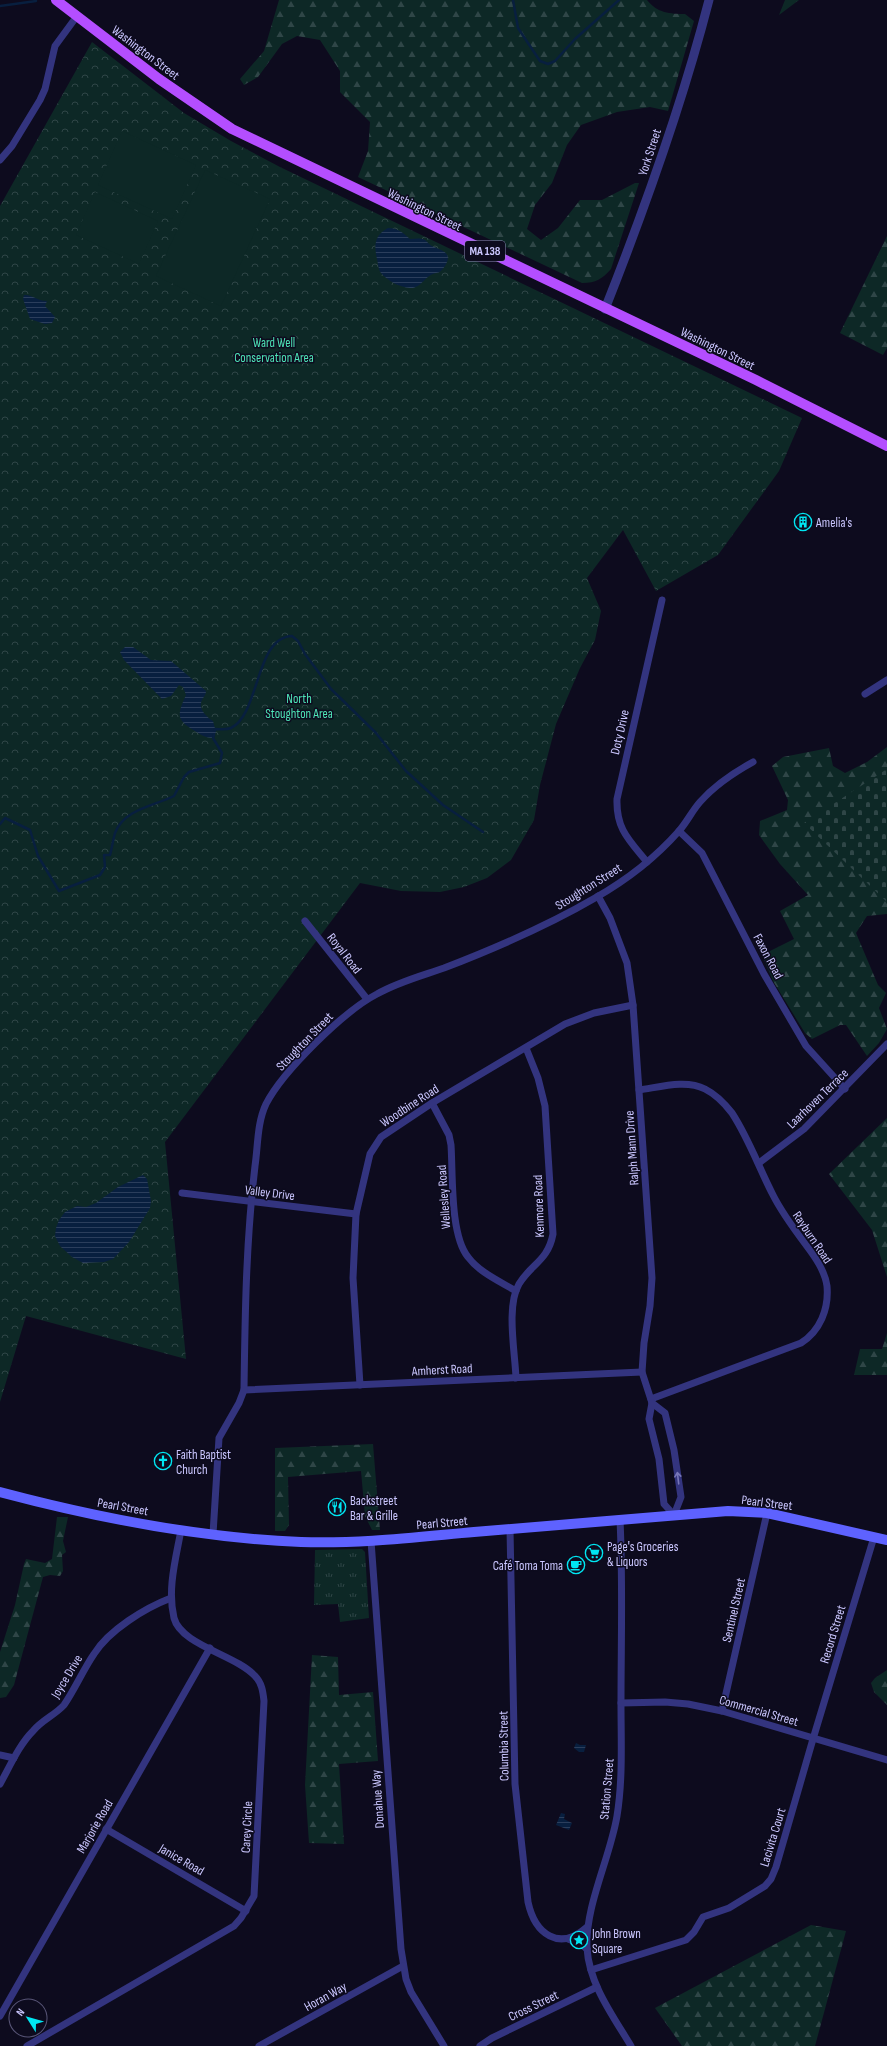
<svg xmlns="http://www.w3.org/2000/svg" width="887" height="2046" viewBox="0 0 887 2046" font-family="'Sofia Sans Condensed',sans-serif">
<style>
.grass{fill:url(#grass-tufts)}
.forest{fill:url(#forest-firs)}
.cemetery{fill:url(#cemetery-stones)}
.park{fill:url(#park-crowns)}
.pitch{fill:#0d2826}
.water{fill:url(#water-rules)}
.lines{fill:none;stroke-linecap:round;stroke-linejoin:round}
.stream{stroke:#081f3f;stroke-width:2.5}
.minor{stroke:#33347f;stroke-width:7}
.tertiary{stroke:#33347f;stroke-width:9}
.secondary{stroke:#5e62ff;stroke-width:10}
.primary{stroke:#b44eff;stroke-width:10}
.oneway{stroke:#7776b9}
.labels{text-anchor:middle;stroke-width:3;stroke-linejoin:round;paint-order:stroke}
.shield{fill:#0d0b1e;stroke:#928fbc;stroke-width:1}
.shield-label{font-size:12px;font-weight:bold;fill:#cbc7ff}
.street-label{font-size:13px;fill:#cbc7ff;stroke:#0d0b1e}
.park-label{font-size:13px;fill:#4ee4b7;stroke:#0d0b1e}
.poi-label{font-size:13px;fill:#cbc7ff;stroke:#0d0b1e;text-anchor:start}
</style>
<defs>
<pattern id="grass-tufts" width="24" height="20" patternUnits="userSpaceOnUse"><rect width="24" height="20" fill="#0d2826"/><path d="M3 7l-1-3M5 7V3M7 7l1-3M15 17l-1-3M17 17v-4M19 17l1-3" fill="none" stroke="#2f4647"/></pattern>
<pattern id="forest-firs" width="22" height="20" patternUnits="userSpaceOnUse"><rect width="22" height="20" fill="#0d2826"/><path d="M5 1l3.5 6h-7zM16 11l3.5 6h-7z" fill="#2f4647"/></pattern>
<pattern id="cemetery-stones" width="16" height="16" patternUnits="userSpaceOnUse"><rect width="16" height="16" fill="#0d2826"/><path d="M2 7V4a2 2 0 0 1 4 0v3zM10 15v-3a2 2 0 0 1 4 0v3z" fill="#2f4647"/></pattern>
<pattern id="park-crowns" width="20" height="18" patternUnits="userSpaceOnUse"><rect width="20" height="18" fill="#0d2826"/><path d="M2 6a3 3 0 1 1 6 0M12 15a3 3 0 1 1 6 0" fill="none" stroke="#2f4647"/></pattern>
<pattern id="water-rules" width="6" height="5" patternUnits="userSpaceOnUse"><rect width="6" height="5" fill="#081f3f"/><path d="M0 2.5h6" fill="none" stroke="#2b3e5c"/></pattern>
</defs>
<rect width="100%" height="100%" fill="#0d0b1e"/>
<!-- grass -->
<path class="grass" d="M362,1549l3,3 4,66 -29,4 -2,-18 -24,1 1,-55z"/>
<!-- forest -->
<g class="forest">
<path d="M279,0h368c10,13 23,14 38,14l9,7 -26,90 -18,-4 -33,5 -36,13 -14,20 -15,38 -17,22 -8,24 14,11 17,-12 22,-28h22l33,-17h4l-28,86c-9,10 -15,14 -29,14l-224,-106 10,-26 2,-29 -30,-30v-21l-20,-31 -23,-4 -15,8 -24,33 -14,8 -4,-6 24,-28z"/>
<path d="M785,0h14l-20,15z"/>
<path d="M887,236v112l-4,7 -43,-22z"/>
<path d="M887,747v167l-20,2 -11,17 22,52 8,8 -7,15 8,21 -8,14 -12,13 -21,-31h-6l-28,14 -7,-6 -32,-52 -11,-26 32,-16 -14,-28 28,-16 -28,-31 -21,-29 1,-14 27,-11 1,-10 -16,-34 11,-9 46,-9 4,18 12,7 22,-11z"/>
<path d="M887,1118v159l-15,-47 -43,-56z"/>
<path d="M887,1333v42h-33l6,-26h22z"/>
<path d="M373,1444l7,86h-8l-7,-14 -4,-45 -73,6 1,48 -4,6h-10v-83z"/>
<path d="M57,1517h11l-5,24 3,11 -4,3 1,16 -3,5 -10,-1 -7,2 -29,108 -8,12 -6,1v-46l15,-47 9,-41 2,-5 19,4 7,-4z"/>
<path d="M312,1655l26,2 1,38 34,-3 5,69 -39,3 5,80 -35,-1 -4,-58z"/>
<path d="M887,1670v35l-13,-13 -3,-9 4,-5z"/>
<path d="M811,1925l35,6 -31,115h-133l-27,-38z"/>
</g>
<!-- cemetery -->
<path class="cemetery" d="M887,769v133l-83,-79z"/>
<!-- park -->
<path class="park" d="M92,42l92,71 47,28 49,26 522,251 -23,53 -61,84 -62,36 -33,-61 -36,48 14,33 -6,29 -15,28 -24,56 -16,61 -6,35 -23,40 -24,18 -23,9 -24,5 -39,-1 -41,-8 -195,259 21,217 -160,-43 -26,86v-1196z"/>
<!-- pitch -->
<g class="pitch">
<path d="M122,131l74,34 -24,54 -74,-34z"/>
<path d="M205,170l65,29 -49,107 -65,-30z"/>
<path d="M95,192l63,29 -19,43 -63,-29z"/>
</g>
<!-- water -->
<g class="water">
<path d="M388,228c10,0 14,4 22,11 4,0 8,-1 12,0 4,0 6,5 10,7 8,4 22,6 13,20 -3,4 -5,7 -9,7 -11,2 -15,16 -26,15 -11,-1 -22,-7 -29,-15 -3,-4 -3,-10 -4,-14 -3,-13 -3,-24 11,-31z"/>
<path d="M24,295c7,-1 14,6 23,6l-2,5 10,11 -3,6 -7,1 -15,-5 -7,-20z"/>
<path d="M125,647h8l18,13 20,1 35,30c0,5 -4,7 -5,12 -2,7 7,15 12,18l3,11 -3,6c-7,0 -12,-3 -18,-7 -19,-11 -18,-16 -9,-36l-3,-8 -4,-2 -8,11 -9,3 -38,-39 -4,-8z"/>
<path d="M143,1175l4,4 4,22 -1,7 -21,34 -16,17 -9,3 -21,1 -11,-6 -12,-11 -5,-10 1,-8 3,-8 6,-8 12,-6 9,1 10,-4 22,-16z"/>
<path d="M576,1743l4,2h6l-2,7h-5l-5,-4z"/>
<path d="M561,1813l4,1 -1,5 8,4 -3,7 -13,-5z"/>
</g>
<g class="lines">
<!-- stream -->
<g class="stream">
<path d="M513,0l5,28 22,33 8,3 7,-3 20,-22 44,-39"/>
<path d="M0,6l36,-5"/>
<path d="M215,730v-1c6,0 11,1 16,-1 29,-14 24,-91 61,-92l6,5 7,13 26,35 45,44 30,38 37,34 40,27"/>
<path d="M0,824l5,-6 25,12 8,26 21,35 41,-16 5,-8 -1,-12h6c2,-7 3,-15 5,-22 9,-24 39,-27 59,-37l10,-19 5,-5 31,-9 2,-10 -9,-15 1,-3"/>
</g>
<!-- minor -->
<g class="minor">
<path d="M0,160l12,-14 28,-46 5,-11 10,-43 22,-30"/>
<path d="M865,694l22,-14"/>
<path d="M679,831l23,22 62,121 42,72 39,43"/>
<path d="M647,862c-18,-22 -31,-33 -30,-63l45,-199"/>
<path d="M598,896l12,22 17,45 6,42 19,273 -2,28 -6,37 -2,29 10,31 -3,16 10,40 5,45 10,11"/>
<path d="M305,921l62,78"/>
<path d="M639,1090c21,-3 47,-11 66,-1 10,5 20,15 27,24 17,26 27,55 41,82 9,18 21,34 33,50 9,12 19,26 21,41 2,23 -7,45 -26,57l-150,56"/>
<path d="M432,1103l17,32 2,10c2,30 -1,90 17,112 11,15 31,24 48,34"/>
<path d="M759,1163l45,-34 83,-85"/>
<path d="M182,1193l174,21"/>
<path d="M516,1378c-1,-26 -10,-72 3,-94 12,-20 29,-23 34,-50l-8,-128 -7,-28 -12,-30"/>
<path d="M360,1385l-7,-107 3,-64 14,-60 11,-17 51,-34 133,-79 29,-11 39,-8"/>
<path d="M244,1390l398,-18"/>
<path d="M652,1403l13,10 9,37 7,47 -7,18"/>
<path d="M620,1520c3,61 1,122 1,184 0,37 2,75 -4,112 -7,42 -32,90 -30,132 2,36 26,68 44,98"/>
<path d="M510,1529l5,255 13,118c7,32 31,50 59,25"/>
<path d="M213,1534l6,-96 20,-35 5,-13c1,-76 2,-148 11,-224 3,-20 2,-43 11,-62 17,-33 78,-93 111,-110 21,-12 44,-18 67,-26 52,-20 103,-42 151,-70 30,-17 61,-41 84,-67 8,-9 13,-20 21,-29 15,-17 33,-29 53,-40"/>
<path d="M371,1541l30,408 5,30 5,13 33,54"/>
<path d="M621,1703l44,-1 23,2 34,7 165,49"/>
<path d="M722,1711l45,-198"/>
<path d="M0,1755l14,3"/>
<path d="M0,1784c10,-18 19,-39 33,-53 9,-11 22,-16 31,-26 11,-16 19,-35 30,-51 15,-24 51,-46 77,-56"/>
<path d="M106,1829l140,82"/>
<path d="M568,1939l13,5 6,5"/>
<path d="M591,1970l95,-30 8,-8 9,-15 26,-9 36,-22 6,-7 5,-12 37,-128 61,-202"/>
<path d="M0,2016l210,-368"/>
<path d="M27,2046l207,-120 7,-8 13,-22 10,-195c-1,-9 -2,-18 -9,-25 -19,-21 -74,-31 -81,-58 -7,-29 2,-60 7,-88"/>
<path d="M259,2046l144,-80"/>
<path d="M480,2046l12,-8 105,-51"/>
</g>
<!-- tertiary -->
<path class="tertiary" d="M605,309c40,-101 77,-204 104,-309"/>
<!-- secondary -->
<path class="secondary" d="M0,1492c98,26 200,46 301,50 58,2 116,-5 173,-10 85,-7 169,-14 254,-21l39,2 120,27"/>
<!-- primary -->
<path class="primary" d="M56,0l103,79 73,50 524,251 131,66"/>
</g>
<!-- one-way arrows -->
<defs><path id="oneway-shaft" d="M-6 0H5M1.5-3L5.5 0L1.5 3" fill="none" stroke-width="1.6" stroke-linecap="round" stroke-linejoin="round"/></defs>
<use class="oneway" href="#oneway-shaft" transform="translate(678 1478) rotate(-97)"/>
<!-- icons -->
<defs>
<symbol id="building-ring" viewBox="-11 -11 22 22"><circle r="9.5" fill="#0d0b1e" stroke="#00e6f2" stroke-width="1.5"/><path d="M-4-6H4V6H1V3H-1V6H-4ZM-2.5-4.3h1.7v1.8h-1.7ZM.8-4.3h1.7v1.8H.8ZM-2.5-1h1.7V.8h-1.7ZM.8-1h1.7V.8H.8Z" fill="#00e6f2"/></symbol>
<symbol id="church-ring" viewBox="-11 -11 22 22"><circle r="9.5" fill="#0d0b1e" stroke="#00e6f2" stroke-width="1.5"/><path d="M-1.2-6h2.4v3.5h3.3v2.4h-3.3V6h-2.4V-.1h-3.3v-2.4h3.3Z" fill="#00e6f2"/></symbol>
<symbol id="restaurant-ring" viewBox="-11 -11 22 22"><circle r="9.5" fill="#0d0b1e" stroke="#00e6f2" stroke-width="1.5"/><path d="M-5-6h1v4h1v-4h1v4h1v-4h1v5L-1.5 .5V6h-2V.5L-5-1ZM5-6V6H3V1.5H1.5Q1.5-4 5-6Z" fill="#00e6f2"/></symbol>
<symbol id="supermarket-ring" viewBox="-11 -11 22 22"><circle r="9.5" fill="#0d0b1e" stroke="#00e6f2" stroke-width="1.5"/><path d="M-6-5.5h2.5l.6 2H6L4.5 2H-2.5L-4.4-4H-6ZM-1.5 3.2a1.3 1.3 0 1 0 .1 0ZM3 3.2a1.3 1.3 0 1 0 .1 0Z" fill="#00e6f2"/></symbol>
<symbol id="cafe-ring" viewBox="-11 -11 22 22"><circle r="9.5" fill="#0d0b1e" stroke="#00e6f2" stroke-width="1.5"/><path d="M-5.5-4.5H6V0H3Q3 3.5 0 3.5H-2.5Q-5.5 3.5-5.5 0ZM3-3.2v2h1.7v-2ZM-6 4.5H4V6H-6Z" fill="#00e6f2"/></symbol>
<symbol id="sight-ring" viewBox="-11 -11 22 22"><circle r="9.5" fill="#0d0b1e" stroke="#00e6f2" stroke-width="1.5"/><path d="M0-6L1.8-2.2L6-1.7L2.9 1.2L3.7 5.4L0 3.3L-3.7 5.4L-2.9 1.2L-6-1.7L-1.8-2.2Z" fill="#00e6f2"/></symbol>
</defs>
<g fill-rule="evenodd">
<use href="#building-ring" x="793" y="512" width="20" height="20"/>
<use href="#church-ring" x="153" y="1451" width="20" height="20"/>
<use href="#restaurant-ring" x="327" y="1497" width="20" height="20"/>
<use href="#supermarket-ring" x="584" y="1543" width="20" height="20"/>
<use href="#cafe-ring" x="566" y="1555" width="20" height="20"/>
<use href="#sight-ring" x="569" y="1930" width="20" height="20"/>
</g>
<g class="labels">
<!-- shield labels -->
<rect class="shield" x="465" y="241" width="40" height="20" rx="3"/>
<g class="shield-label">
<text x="485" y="255">MA 138</text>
</g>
<!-- street labels -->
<g class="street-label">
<text transform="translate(146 52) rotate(37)" y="5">Washington Street</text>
<text transform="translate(649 152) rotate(-72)" y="5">York Street</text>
<text transform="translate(425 209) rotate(26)" y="5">Washington Street</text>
<text transform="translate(718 348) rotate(26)" y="5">Washington Street</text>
<text transform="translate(619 732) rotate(-77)" y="5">Doty Drive</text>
<text transform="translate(588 886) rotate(-32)" y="5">Stoughton Street</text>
<text transform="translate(345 953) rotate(52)" y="5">Royal Road</text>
<text transform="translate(769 956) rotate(62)" y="5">Faxon Road</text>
<text transform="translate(304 1041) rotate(-46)" y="5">Stoughton Street</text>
<text transform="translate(817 1098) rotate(-44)" y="5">Laarhoven Terrace</text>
<text transform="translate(409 1105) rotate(-33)" y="5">Woodbine Road</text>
<text transform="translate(631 1148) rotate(-94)" y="5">Ralph Mann Drive</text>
<text transform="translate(270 1192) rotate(7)" y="5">Valley Drive</text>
<text transform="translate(443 1197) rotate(-94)" y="5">Wellesley Road</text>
<text transform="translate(538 1206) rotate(-92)" y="5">Kenmore Road</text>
<text transform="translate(813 1237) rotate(56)" y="5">Rayburn Road</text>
<text transform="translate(442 1369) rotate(-3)" y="5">Amherst Road</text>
<text transform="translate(767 1502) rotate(7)" y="5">Pearl Street</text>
<text transform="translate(123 1506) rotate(10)" y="5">Pearl Street</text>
<text transform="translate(442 1522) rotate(-5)" y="5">Pearl Street</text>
<text transform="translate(733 1610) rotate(-77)" y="5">Sentinel Street</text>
<text transform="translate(832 1634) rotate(-73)" y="5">Record Street</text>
<text transform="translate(66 1676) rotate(-59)" y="5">Joyce Drive</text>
<text transform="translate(759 1710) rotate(16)" y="5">Commercial Street</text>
<text transform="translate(503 1746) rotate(-91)" y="5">Columbia Street</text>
<text transform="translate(606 1789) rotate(-85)" y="5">Station Street</text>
<text transform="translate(377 1799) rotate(-94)" y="5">Donahue Way</text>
<text transform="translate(94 1826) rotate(-60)" y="5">Marjorie Road</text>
<text transform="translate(246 1827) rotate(-87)" y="5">Carey Circle</text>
<text transform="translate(772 1837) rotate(-73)" y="5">Lacivita Court</text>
<text transform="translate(182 1859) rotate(30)" y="5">Janice Road</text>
<text transform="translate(325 1996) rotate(-29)" y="5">Horan Way</text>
<text transform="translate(533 2005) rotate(-26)" y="5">Cross Street</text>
</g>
<!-- park labels -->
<g class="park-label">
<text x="274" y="347">Ward Well<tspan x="274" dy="15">Conservation Area</tspan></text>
<text x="299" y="703">North<tspan x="299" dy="15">Stoughton Area</tspan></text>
</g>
<!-- poi labels -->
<g class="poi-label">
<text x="816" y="527">Amelia's</text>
<text x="176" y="1459">Faith Baptist<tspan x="176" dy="15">Church</tspan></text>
<text x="350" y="1505">Backstreet<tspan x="350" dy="15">Bar &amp; Grille</tspan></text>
<text x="607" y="1551">Page's Groceries<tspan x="607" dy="15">&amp; Liquors</tspan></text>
<text x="563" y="1570" text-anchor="end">Café Toma Toma</text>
<text x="592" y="1938">John Brown<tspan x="592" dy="15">Square</tspan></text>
</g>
</g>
<!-- north arrow -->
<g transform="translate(28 2018) rotate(307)"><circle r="19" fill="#0d0b1e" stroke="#595678"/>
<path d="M0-3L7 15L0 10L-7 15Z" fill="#00e6f2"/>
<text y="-6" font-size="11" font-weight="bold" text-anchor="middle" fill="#cbc7ff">N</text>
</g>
</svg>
